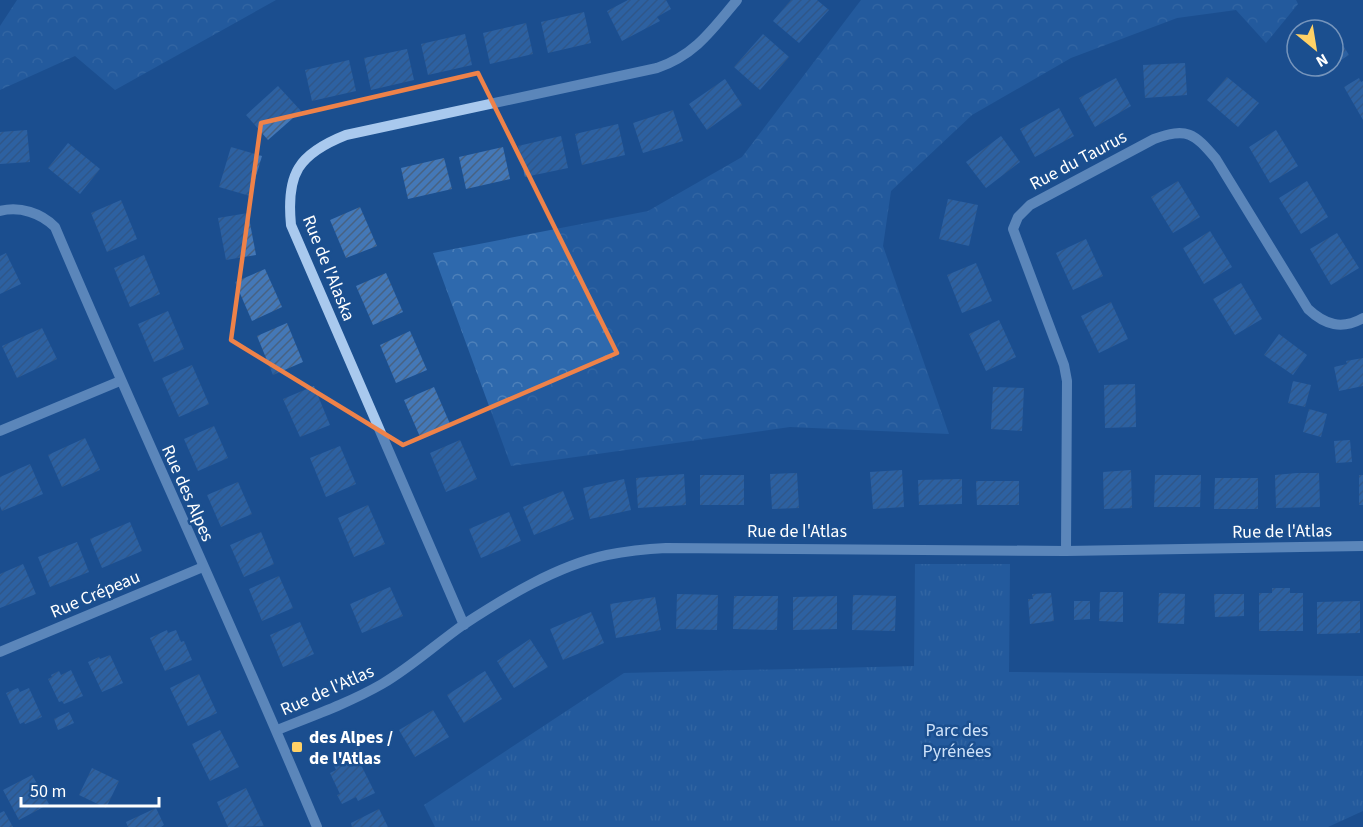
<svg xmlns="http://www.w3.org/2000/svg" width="1363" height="827" viewBox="0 0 1363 827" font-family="'Source Sans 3',sans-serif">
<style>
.forest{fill:url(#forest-crowns)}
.park{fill:url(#park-tufts)}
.building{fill:url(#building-hatch)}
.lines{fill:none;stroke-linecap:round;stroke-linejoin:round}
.minor{stroke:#a9c9ee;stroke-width:10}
.marked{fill:none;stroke:#ee8249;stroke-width:4.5;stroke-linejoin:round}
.poi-dot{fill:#ffd166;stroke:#1b4f8f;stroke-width:2}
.labels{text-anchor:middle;stroke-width:5;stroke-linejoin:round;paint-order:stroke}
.street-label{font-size:18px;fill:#fff;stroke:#1b4f8f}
.park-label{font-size:18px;fill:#cfe3fa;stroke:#1b4f8f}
.poi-label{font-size:18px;font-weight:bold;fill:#fff;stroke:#1b4f8f;text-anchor:start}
</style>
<defs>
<pattern id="forest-crowns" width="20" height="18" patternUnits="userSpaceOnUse" patternTransform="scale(1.5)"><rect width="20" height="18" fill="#2e69ad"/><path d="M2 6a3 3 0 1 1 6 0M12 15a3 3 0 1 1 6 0" fill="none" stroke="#4d80b9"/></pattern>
<pattern id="park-tufts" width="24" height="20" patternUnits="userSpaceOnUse" patternTransform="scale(1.5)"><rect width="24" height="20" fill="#2e69ad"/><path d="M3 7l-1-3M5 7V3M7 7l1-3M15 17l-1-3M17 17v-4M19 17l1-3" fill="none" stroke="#4d80b9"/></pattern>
<pattern id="building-hatch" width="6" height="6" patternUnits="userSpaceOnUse" patternTransform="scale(1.5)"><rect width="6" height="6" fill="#4478b7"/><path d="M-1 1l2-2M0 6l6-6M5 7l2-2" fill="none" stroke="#486282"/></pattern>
</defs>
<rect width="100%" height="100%" fill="#1b4f8f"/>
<!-- forest -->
<g class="forest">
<path d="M17,0h259l-161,90 -40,-34 -75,34v-64z"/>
<path d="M861,0h435l2,4 -32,39 -30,-33 -59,8 -106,40 -99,57 -81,76 -8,55 66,188 -159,-7 -279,39 -78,-213 215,-42 94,-54z"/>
</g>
<!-- park -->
<path class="park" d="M915,564h95l-1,108 354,4v135l-35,16h-893l-11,-22 200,-132 290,-7z"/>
<!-- building -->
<g class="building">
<path d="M628,0h38l5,9 -14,8 3,4 -38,20 -15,-30z"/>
<path d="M791,0h26l12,10 -30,33 -26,-22z"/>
<path d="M584,12l7,31 -43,10 -7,-31z"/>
<path d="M526,23l7,31 -43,10 -7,-31z"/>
<path d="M465,34l7,31 -44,10 -7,-31z"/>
<path d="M763,34l26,23 -29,33 -26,-23z"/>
<path d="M1336,34l13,21 -16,10v-29z"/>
<path d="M407,49l7,31 -43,10 -7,-32z"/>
<path d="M349,60l7,31 -44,10 -7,-31z"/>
<path d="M1185,63l2,32 -42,3 -2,-33z"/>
<path d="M1308,66h23l-17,10z"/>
<path d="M1227,77l32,26 -21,24 -31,-27z"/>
<path d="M1116,78l15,28 -36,21 -16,-29z"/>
<path d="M1359,78l2,4 2,-1v39l-19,-33z"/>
<path d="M725,79l17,26 -35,25 -18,-26z"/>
<path d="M278,86l23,25 -33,29 -22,-25z"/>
<path d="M1059,108l15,28 -39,21 -15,-28z"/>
<path d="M673,110l10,31 -40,12 -10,-30z"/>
<path d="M618,124l7,31 -43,10 -7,-31z"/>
<path d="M27,130l3,32 -30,2v-32z"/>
<path d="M1276,130l22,36 -28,17 -21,-36z"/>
<path d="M561,136l7,32 -43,9 -7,-31z"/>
<path d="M1001,136l19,26 -34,26 -20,-26z"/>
<path d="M68,143l32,26 -20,25 -32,-26z"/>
<path d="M231,147l31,9 -12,40 -31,-9z"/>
<path d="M503,147l7,32 -44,10 -7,-32z"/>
<path d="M444,158l8,31 -44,10 -7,-31z"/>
<path d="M1178,181l22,36 -27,16 -22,-36z"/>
<path d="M1307,181l21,36 -27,17 -22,-36z"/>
<path d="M948,199l30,6 -9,41 -30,-7z"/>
<path d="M121,200l16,39 -30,13 -16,-39z"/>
<path d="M360,207l17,39 -31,12 -16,-38z"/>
<path d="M248,213l8,42 -30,5 -8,-42z"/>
<path d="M1210,231l22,36 -28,17 -21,-36z"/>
<path d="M1337,233l22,35 -28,17 -21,-36z"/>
<path d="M1086,239l17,37 -30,14 -17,-37z"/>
<path d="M6,253l15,31 -21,10v-38z"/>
<path d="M144,255l16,39 -30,13 -16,-39z"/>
<path d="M976,263l16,38 -30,12 -15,-38z"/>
<path d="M265,269l17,38 -30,14 -17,-39z"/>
<path d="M386,273l17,39 -30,13 -17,-39z"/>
<path d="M1241,283l21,36 -27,16 -22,-36z"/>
<path d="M1111,302l17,37 -29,14 -18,-37z"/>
<path d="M168,311l16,38 -30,13 -16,-38z"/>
<path d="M999,320l17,37 -30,14 -17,-37z"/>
<path d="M287,323l16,39 -30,13 -16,-39z"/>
<path d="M42,328l15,31 -40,19 -15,-32z"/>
<path d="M410,331l17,39 -31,13 -16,-38z"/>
<path d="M1279,334l28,21 -14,20 -29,-20z"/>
<path d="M1363,358v28l-24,5 -5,-24 13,-3 -1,-3z"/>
<path d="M192,365l17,39 -30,13 -17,-39z"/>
<path d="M1293,381l18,4 -6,22 -17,-4z"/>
<path d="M1135,384l1,43 -31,1 -1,-43z"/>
<path d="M314,386l16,39 -30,12 -17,-38z"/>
<path d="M434,387l17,39 -30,13 -17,-39z"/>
<path d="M993,387l31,1 -2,43 -31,-2z"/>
<path d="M1309,409l18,5 -6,23 -18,-5z"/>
<path d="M214,426l14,32 -30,13 -14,-32z"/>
<path d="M85,438l15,32 -38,17 -14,-32z"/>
<path d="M460,440l17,39 -31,13 -16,-39z"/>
<path d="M1350,440l2,22 -16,1 -2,-22z"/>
<path d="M340,446l16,38 -30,13 -16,-39z"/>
<path d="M30,464l13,30 -41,17 -2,-5v-29z"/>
<path d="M902,470l2,37 -31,2 -3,-37z"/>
<path d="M1131,470l1,38 -28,1 -1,-37z"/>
<path d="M797,473l2,35 -27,1 -2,-35z"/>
<path d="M1297,473h22l1,34 -44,1 -1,-33z"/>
<path d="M684,474l2,31 -48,3 -2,-30z"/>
<rect x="700" y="475" width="44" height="30"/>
<path d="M1155,475h46l-1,32h-46z"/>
<rect x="1359" y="475" width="4" height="30"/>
<path d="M1215,478h43v31h-44z"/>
<path d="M624,479l7,31 -41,9 -7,-31z"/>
<path d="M962,479v25l-43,1 -1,-25z"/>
<path d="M976,481h43v24h-42z"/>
<path d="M238,482l14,32 -31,13 -14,-32z"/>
<path d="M563,491l11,28 -40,16 -11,-28z"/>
<path d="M368,505l17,39 -31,13 -16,-39z"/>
<path d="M509,512l12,29 -40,17 -12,-29z"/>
<path d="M130,522l12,29 -40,17 -12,-29z"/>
<path d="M261,532l13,32 -30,13 -14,-32z"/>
<path d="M77,542l12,30 -39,15 -12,-30z"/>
<path d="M23,564l13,30 -36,14v-34z"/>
<path d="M279,576l14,32 -31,13 -13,-32z"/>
<path d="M390,587l13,29 -41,17 -12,-29z"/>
<path d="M1272,588h18v5h13v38h-44v-38h13z"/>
<path d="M1100,592h23v30l-24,-1z"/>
<path d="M1051,593l3,28 -24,3 -2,-25h5l-1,-5z"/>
<path d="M1159,593l26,1 -1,30 -26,-1z"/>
<path d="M677,594l41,1 -1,35 -41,-1z"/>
<path d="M1214,594h30v22l-29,1z"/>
<path d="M853,595l43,1 -1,35 -43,-1z"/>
<path d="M734,596h44l-1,34 -44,-1z"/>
<path d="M837,596v33l-44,1v-33z"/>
<path d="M655,597l6,33 -45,8 -6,-34z"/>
<path d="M1074,601h16v18l-16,1z"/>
<path d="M1360,601v32l-43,1v-32z"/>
<path d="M591,612l13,31 -41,17 -13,-31z"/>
<path d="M300,622l14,32 -31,13 -13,-32z"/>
<path d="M167,630l1,3 8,-3 5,12 3,-1 8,19 -27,11 -15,-33z"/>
<path d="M530,639l18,28 -34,21 -17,-27z"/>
<path d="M110,655l13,28 -21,9 -14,-30 11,-5 1,2z"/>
<path d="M71,670l12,26 -19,8 -2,-3 -3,1 -11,-23 4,-2 -1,-2 8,-4 2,4z"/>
<path d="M485,671l17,28 -38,24 -17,-28z"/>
<path d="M199,674l18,39 -29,13 -18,-38z"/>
<path d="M18,688l2,4 9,-4 13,29 -17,7 -1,-2 -4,2 -14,-31z"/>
<path d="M433,710l16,27 -34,20 -16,-27z"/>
<path d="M69,712l5,11 -16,7 -4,-11z"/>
<path d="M220,730l19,37 -29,14 -18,-37z"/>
<path d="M358,748l5,11 -4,2 16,32 -17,8 -2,-4 -14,7 -5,-9 3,-1 -10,-21 6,-3 -4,-9z"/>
<path d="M92,768l27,13 -13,27 -27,-13z"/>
<path d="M32,775l17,29 -30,16 -16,-30z"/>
<path d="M246,788l18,38 -36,1 -11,-25z"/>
<path d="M156,808l8,17 -3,2h-33l-2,-5z"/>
<path d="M379,809l9,18h-36l-1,-4z"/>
<path d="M4,811l9,16h-13v-14z"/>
</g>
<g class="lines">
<!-- minor -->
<g class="minor">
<path d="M0,211c20,-5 41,2 55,16 85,201 178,399 262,600"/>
<path d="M0,431l120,-50"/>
<path d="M1066,551l1,-170 -3,-16 -51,-136 5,-12 12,-12 124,-66c33,-12 40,-6 62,20l92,150c17,16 34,21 55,9"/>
<path d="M464,625l-173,-400c-5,-51 7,-71 55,-90l311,-67c38,-13 55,-38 80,-68"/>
<path d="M0,652l203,-85"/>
<path d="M277,730c35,-14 72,-27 105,-46 29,-17 54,-40 81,-59 43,-28 93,-59 144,-70 20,-4 39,-6 59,-7l400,3 297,-5"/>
</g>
</g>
<!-- marked area -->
<path d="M0 0H1363V827H0ZM478,73l139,280 -214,92 -172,-105 30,-217z" fill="#1b4f8f" fill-opacity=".55" fill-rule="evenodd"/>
<path class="marked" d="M478,73l139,280 -214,92 -172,-105 30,-217z"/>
<!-- markers -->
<rect class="poi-dot" x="291" y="741" width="12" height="12" rx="3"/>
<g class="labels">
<!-- street labels -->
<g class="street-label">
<text transform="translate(1078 160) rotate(-28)" y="6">Rue du Taurus</text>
<text transform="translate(329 268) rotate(68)" y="6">Rue de l'Alaska</text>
<text transform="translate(188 493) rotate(66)" y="6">Rue des Alpes</text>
<text x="797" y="537">Rue de l'Atlas</text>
<text transform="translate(1282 531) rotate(-1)" y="6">Rue de l'Atlas</text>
<text transform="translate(95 594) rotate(-23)" y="6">Rue Crépeau</text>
<text transform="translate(327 690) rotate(-24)" y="6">Rue de l'Atlas</text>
</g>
<!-- park labels -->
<g class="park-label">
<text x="957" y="736">Parc des<tspan x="957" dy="21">Pyrénées</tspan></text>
</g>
<!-- poi labels -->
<g class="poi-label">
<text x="309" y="743">des Alpes /<tspan x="309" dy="21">de l'Atlas</tspan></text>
</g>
</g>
<!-- north arrow -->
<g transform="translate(1315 48) rotate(150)"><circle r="28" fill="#1b4f8f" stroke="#7695bc" stroke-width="1.5"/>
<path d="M0-4.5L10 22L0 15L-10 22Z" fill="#ffd166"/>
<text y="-9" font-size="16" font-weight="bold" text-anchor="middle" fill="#ffffff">N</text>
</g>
<!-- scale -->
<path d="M21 797v9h138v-9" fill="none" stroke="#ffffff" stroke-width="3"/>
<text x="30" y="797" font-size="18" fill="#ffffff" stroke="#1b4f8f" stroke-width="4.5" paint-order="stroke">50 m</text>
</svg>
